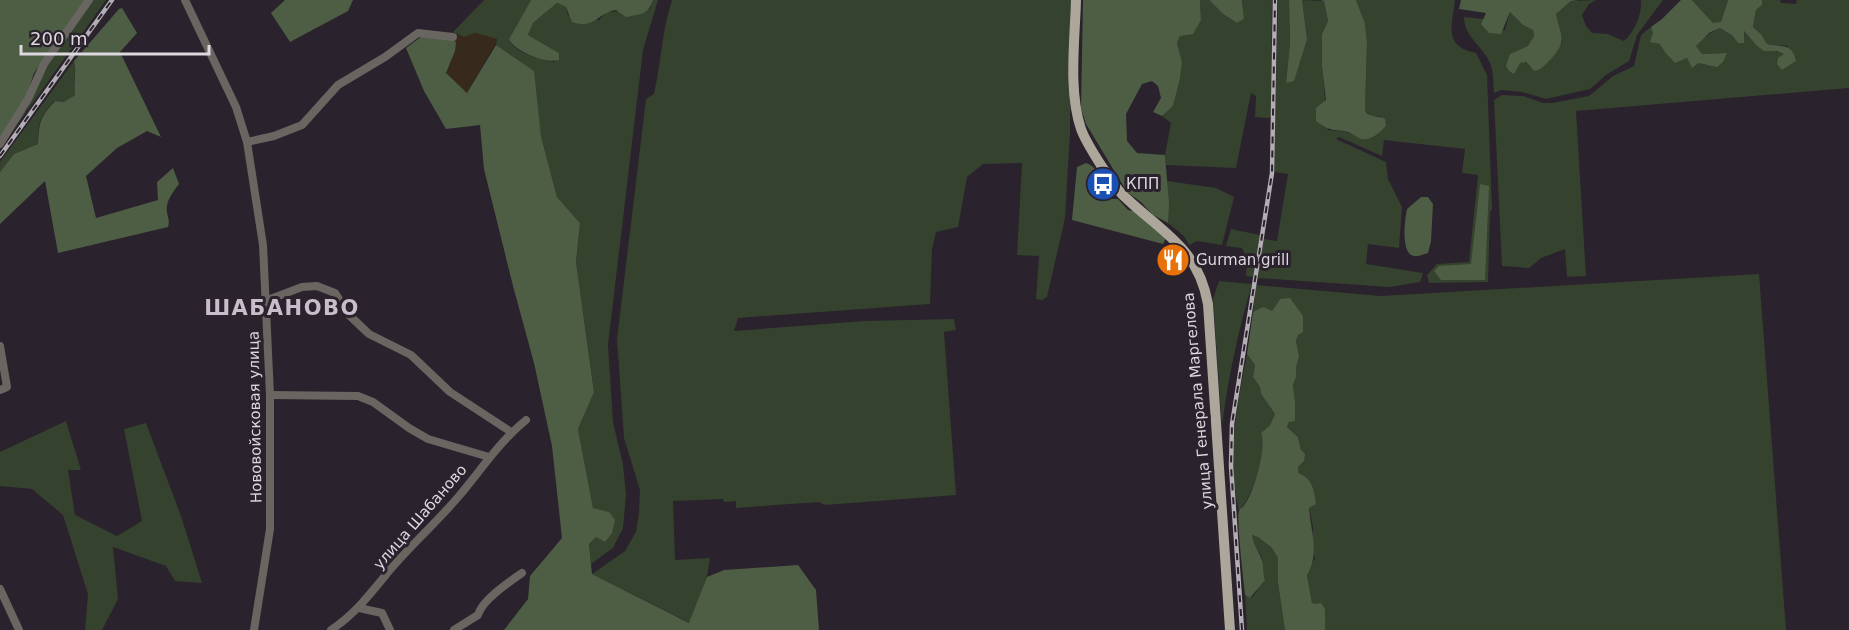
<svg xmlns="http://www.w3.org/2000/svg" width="1849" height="630" viewBox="0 0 1849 630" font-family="'DejaVu Sans',sans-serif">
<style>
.industrial{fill:#38291d}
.green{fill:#35422e}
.forest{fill:#4d5e44}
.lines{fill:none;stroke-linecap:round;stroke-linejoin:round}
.minor{stroke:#696560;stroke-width:8}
.major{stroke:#ada69a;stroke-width:10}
.rail-casing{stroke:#b3adb4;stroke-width:4.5}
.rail{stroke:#2a222c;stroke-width:2;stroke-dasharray:7;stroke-linecap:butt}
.labels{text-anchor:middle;stroke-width:6;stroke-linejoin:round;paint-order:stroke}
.poi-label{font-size:15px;fill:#ded8df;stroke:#2a222c;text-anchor:start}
.street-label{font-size:15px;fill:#ded8df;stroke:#2a222c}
.district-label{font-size:21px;font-weight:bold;letter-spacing:1.5px;fill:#c8bdca;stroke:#2a222c}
</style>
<rect width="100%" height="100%" fill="#2a222c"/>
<!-- industrial -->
<path class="industrial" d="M453,32l11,5 11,-4 23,6 -31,54 -21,-20 9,-22 -8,-13z"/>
<!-- green -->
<g class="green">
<path d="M91,0h15l-106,149v-10l20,-31 6,4 19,-47z"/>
<path d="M484,0h47l-22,39c7,16 30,19 45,23l5,-9 -31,-18 5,-12 24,-20 9,4 2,8 31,5 8,-8 43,-3 3,-9h5l-15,50 -35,295 5,77 10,43 3,30 -3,33 -10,20 -22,16 -2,-20 7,-7 10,5 2,-30 -15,-4 -15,-79 16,-38 -18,-129 4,-39 -23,-26 -16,-61 -8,-65 -37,-26 1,-6 -22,-6 -11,4 -11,-5z"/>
<path d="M672,0h399l-1,133 -5,85 -18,79 -5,3 -6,-1 3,-43 -22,-1 5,-92 -39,1 -16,13 -9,50 -22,5 -4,17 -2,55 -192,14 -4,13 130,-10 90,-2 2,11 -12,2 12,163 -131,10 -6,-3 -83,6v-7l-12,1 -1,-3 -50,2 2,59 35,-2 -3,19 -17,46 -98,-49 33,-23 11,-19 3,-19 1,-23 -16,-52 -7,-99 29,-240 8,-5c7,-31 8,-64 18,-94z"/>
<path d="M1200,0h9l14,14 14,9 7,-4 -2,-19h30l-1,116 -2,2 -14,-1 1,-21 -5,-3 -15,75 -70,-3 -1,-10 6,-32 -9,-7 11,-10 9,-44 -5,-19 3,-7 21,-16z"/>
<path d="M1278,0h11l1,43 -4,40 21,-44 -5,-39 22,1 4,20 -6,13v33l6,63c8,1 17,1 24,4 17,6 21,7 34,-8l-6,-10h-9l-6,-5 2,-69 -2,-19 -9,-23h99c-3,27 -12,46 21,53l11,22 5,134 -2,3 -2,70 -59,1 -2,-8 10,-11 32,-2 9,-87 -16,-2 3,-24 -81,-9 -2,16 -43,-19 -3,2 50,23 2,17 14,28 -3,41 -31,-4 -2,20 57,9 -3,9 -31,5 -131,-9 5,-39 14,2 11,-67 -13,-2 -1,-8z"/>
<path d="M1596,0l-7,4 -7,11 4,11 6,7 16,1 16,7c11,-10 18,-26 17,-41h22l-26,35 -8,26 -23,14 -16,14 -44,10 -24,-7 -21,-2 -7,3c-1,-10 0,-25 -6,-34 -8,-14 -24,-24 -24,-42l20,2 -3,5 24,6 5,-18 13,13 10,5 1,6 -15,27 6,-1 9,9 28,-28 -6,-29 15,-13z"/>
<path d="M1692,0h36l-7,23h-8z"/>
<path d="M1762,0h18l1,3 15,1 1,-4h52v88l-273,23 10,165 -19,1 -2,-28 -24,9 -12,10 -27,-2 -8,-166 8,-5 21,1 20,7h9l37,-7 24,-20 21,-10 7,-31 10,-8 13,24 41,14 22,-12 -25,1 -6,-8c7,-9 14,-13 24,-18l13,8 10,-6 13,15 29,9 -3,15 6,-23 -21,-2 -6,-10 -8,-7 3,-17 6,-5z"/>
<path d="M74,61c3,12 -2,22 1,34l-11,7 -10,-1c-14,16 -16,22 -16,43l-24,10 -14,18v-10z"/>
<path d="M1167,181l49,7 18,9 -12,48 -25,-4 -8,4 -5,-9 -16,-13z"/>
<path d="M1231,229l29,6 -7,42 -7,-1 1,-18 -5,-10 -16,-2z"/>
<path d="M1759,274l27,356h-461v-21l-13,-6 -5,-28 8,-17 -3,-13 1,-18 -4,-19 2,-3 -13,-32v-6l6,-6 -6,-24 -11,-10 2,-5 6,-2v-19l-2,-16 3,-8v-9l3,-12 -3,-15 7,-25 -10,-11 -13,-6 -8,12 -19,1 3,-27 125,11z"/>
<path d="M1219,281l33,3c-14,47 -24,94 -30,142l-9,-127z"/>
<path d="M1247,354l8,11 -2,12 7,10 1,7 14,20 -5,11 -9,8c7,18 -9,65 -22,78 -13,-52 -2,-106 8,-157z"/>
<path d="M66,421l15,49h-13l7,45 42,21 25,-15 -18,-92 22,-6 35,93 21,67 -27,-2 -9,-15 -53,-19 5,52 -16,31h-17l3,-36 -25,-79 -31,-26 -32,-3v-34z"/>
<path d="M1252,535l6,2 14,11 6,10v25l7,47h-38l-2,-35 6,3c8,-6 15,-26 12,-36 -2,-11 -9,-12 -11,-27z"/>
</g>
<!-- forest -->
<g class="forest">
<path d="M0,0h85l-51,73 -8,24 -26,42z"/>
<path d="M285,0h68l-5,11 -58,31 -19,-29z"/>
<path d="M531,0h122c-5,15 -12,14 -27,17l-10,-7c-19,3 -21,20 -44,12l-6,-15 -9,-4 -24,20 -5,12 31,18v7c-13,4 -44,-8 -50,-21z"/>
<path d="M1083,0h117l1,20 -8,14 -13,2 -3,7 5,19 -2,16 -7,28 -11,10 -9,-4 8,-14 -3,-12 -6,-5 -10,3 -16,30 1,27 10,12 28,2 4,48 -1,20 -15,-8 -12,-13 -14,-10 -41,-68 -5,-16z"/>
<path d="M1209,0h33l2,19 -7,4 -14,-9z"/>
<path d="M1289,0h13l5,39 -13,42 -8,2 4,-40z"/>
<path d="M1320,0h36l9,23 2,19 -2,69c5,7 13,4 20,8l1,7c-6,7 -15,15 -25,13 -5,-2 -8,-5 -13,-7 -16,-3 -17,0 -32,-11v-13l10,-8 -4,-33v-33l6,-13 -4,-20z"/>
<path d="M1461,0h119l-9,1 -15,13c5,24 12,27 -7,47 -5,5 -8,9 -15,10l-8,-9 -6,1 -6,11 -5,-3 -3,-5 4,-12 18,-8 6,-10 -1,-6 -10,-5 -13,-13 -9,22 -12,-1 -8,-9 5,-11 -27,-4z"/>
<path d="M1681,0h11l21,23 8,-1 7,-22h34v5l-6,5 -3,17 8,7 6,10c16,3 25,-1 29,17l-14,9 -5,-6 1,-6 6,-4 -7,-3h-13l-8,-6 -12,-14v12h-6l-5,-7 -13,-8 -11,5 -13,13 6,8 25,-1 -4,9 -6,5 -19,-4 -6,5 -5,-10 -12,5 -11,-12 -4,-7 -10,-2 3,-9 -2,-6 11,-8z"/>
<path d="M122,8l15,25 -17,19 41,85 -14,-6 -30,17 -31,28 10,42 62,-18 -1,-18 16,-14 6,16c-6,8 -14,18 -12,28 1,7 3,9 1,15l-110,26 -13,-72 -45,43v-52l14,-18 24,-10c1,-21 2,-27 17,-43l9,1 11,-7c-2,-12 2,-22 -1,-34l45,-52z"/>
<path d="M421,37l26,1 9,4 -1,9 -9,22 21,20 29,-48 38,26 7,65 16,61 23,26 -4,39 18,130 -16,37 15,79 16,4 6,8 -3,13 -7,9 -9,-5 -7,7 3,30 97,49 18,-46 17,-7 74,-5 18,25 3,40h-315l24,-31 2,-23 32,-38 -10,-92 -18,-83 -21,-77 -29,-117 -4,-44 -34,4 -22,-38 -18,-43z"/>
<path d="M1086,163c12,4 15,15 16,28l10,8h6l10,11 6,1 33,25 -4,8 -91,-24 5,-53z"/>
<path d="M1480,184l9,2 -4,94h-44l-7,-9 5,-5 32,-2z"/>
<path d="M1421,197h7l5,7 -2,37 -3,12c-4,1 -10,4 -14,3 -14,-3 -9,-37 -7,-47z"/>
<path d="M1290,298l13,18v16l-5,3 -2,6 3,15 -3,12v9l-3,8 2,16v20l-6,1 -2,5 11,10 3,13 4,4 -1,7 -6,6v6c14,5 16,16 18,31l-7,4c2,25 11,46 -2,67l5,28 3,1 6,-1 4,6v21h-40l-7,-47v-25l-6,-10 -14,-11 -6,-2c2,11 6,15 10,25 3,6 0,13 3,20l-15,18 -5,-3c-1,-12 -9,-76 -6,-84 1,-3 5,-4 6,-7 9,-12 22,-57 16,-71l9,-8 5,-11 -14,-20 -1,-7 -7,-10 2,-12 -8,-11 6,-42 10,-5 9,4 8,-12z"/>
</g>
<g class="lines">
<!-- minor -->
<g class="minor">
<path d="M185,0l51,107 11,35 16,103 7,150v134l-16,101"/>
<path d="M247,142l27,-6 28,-11 36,-40 47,-28 33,-24 35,4"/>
<path d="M0,144l28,-45 16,-35 45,-64"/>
<path d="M265,301l37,-14 15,-1 18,7 14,22 20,19 42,21 39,37 61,40"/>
<path d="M0,346l7,41 -7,3"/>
<path d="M270,395l88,1 15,6 36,26 19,11 61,18"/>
<path d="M0,589l19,41"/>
<path d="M359,608l23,5 8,17"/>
<path d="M331,630c24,-16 40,-37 58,-59 22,-26 48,-49 70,-75 22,-26 40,-54 67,-76"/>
<path d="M454,630l24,-15c4,-15 31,-33 44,-42"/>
</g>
<!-- major -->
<path class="major" d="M1076,0c-1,39 -8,91 5,129 5,14 33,59 45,69 37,35 72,50 82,106l22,326"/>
<defs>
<g id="rail">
<path d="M0,156l112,-156"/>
<path d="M1242,630l-11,-164 1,-42 40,-251 3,-173"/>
</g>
</defs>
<!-- rail casing -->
<use href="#rail" class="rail-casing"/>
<!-- rail -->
<use href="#rail" class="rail"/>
</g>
<!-- icons -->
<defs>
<symbol id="bus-disc" viewBox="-11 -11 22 22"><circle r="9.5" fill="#1a4fb4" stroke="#2a222c"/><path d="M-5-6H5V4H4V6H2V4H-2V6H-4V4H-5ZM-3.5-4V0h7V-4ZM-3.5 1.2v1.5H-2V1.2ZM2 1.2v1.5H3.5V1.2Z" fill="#fff"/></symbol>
<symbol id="restaurant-disc" viewBox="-11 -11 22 22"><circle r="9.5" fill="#e8710a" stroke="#2a222c"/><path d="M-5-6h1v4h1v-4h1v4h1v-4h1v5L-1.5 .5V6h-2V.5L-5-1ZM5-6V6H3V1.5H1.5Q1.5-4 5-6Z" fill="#fff"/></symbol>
</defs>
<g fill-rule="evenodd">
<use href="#bus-disc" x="1084" y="165" width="38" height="38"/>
<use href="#restaurant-disc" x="1154" y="241" width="38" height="38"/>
</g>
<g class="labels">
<!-- poi labels -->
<g class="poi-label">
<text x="1126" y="189">КПП</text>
<text x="1196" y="265">Gurman grill</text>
</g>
<!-- street labels -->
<g class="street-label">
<text transform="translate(1198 401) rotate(-95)" y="5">улица Генерала Маргелова</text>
<text transform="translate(255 417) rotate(-91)" y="5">Нововойсковая улица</text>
<text transform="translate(420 517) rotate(-49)" y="5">улица Шабаново</text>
</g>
<!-- district labels -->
<g class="district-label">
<text x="282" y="315">ШАБАНОВО</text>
</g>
</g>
<!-- scale -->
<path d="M21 45v9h188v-9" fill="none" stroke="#ded8df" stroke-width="3"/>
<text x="30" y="45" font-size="18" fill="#ded8df" stroke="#2a222c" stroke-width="4.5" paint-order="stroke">200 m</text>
</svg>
